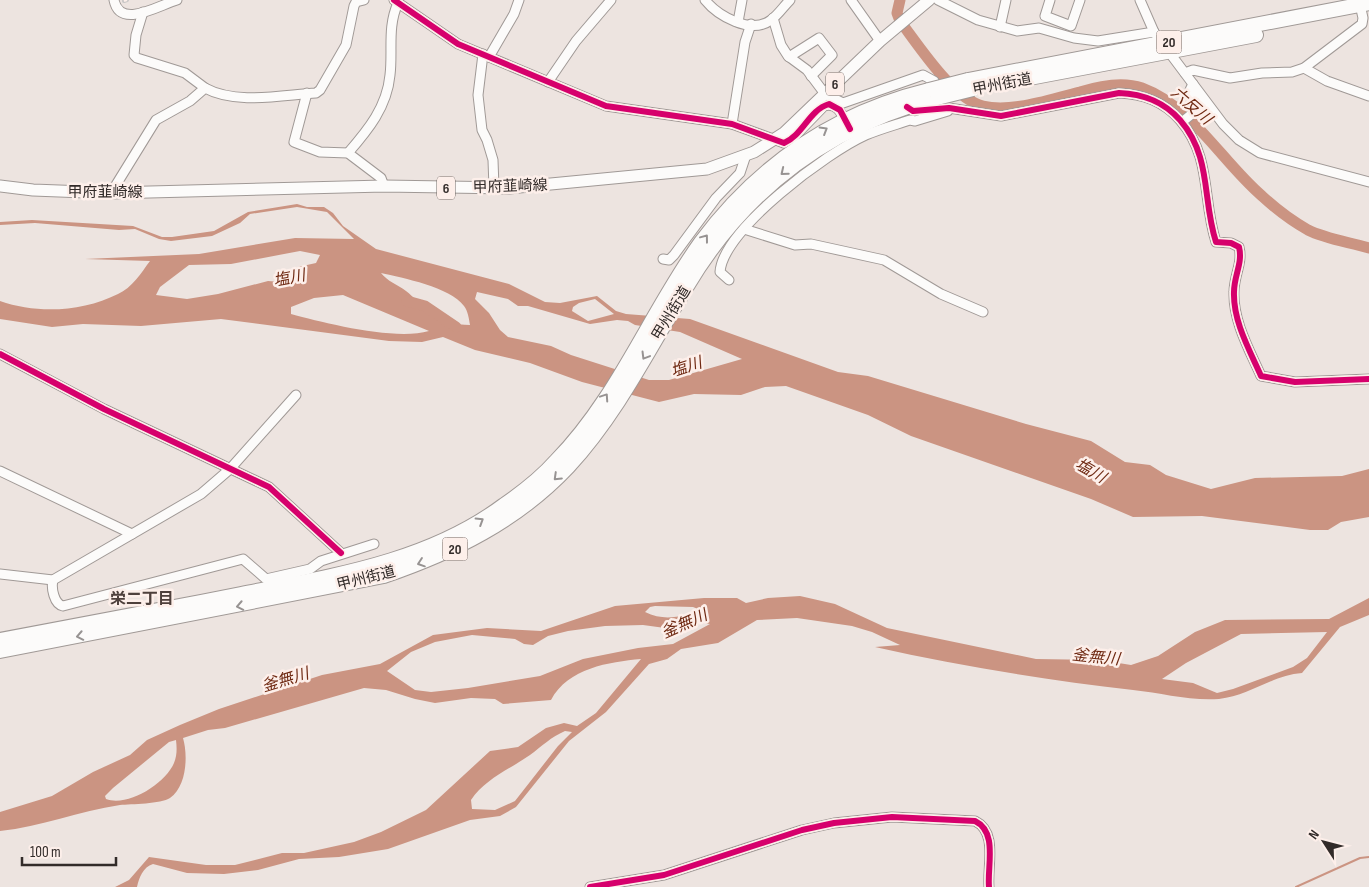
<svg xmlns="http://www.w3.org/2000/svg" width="1369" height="887" viewBox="0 0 1369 887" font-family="'Sofia Sans Condensed','Noto Sans JP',sans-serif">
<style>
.water{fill:#cb9482;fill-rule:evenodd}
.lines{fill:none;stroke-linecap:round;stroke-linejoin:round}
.stream{stroke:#cb9482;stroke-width:2}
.river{stroke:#cb9482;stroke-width:11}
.minor-casing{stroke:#a09996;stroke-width:11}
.major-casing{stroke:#a09996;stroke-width:13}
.highway-casing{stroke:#a09996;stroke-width:16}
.minor{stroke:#fcfbfa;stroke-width:9}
.major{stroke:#fcfbfa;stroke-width:11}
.highway{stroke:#fcfbfa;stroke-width:14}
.rail-casing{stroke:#cac8c7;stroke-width:4}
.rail{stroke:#fdefea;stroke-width:2;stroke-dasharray:5.5;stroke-linecap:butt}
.highway-bridge-casing{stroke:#a09996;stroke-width:16;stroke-linecap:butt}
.highway-bridge{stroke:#fcfbfa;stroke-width:14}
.cycleway-casing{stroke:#fdefea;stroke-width:9}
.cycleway{stroke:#d6006c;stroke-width:6}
.oneway{stroke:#979392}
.labels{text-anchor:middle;stroke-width:5;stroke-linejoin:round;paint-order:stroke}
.shield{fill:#fdefea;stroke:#6f6663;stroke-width:1}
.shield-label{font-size:14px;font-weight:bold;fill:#322b29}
.street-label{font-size:15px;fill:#322b29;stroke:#fdefea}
.water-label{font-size:16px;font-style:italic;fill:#6f2912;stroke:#fdefea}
.neighbourhood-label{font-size:16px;font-weight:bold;fill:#4e403c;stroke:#fdefea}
</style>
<rect width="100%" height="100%" fill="#ede4e0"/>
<!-- water -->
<g class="water">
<path d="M297,204l10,3h17l9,6 10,13 33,23 133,35 36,18 15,1 37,-7 19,15 10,3 64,5 148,53 30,4 158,48 65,17 34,21 25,3 16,10 45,14 44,-11 87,-2 27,-7v48l-28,5 -13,8h-18l-108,-14 -69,1 -42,-18 -180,-63 -43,-21 -82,-29 -21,1 -24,8 -47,-1 -35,8 -77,-20 -52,-19 -55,-13 -32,-13 -21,5 -33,-1 -168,-22 -80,7 -58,-2 -31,3 -52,-8v-18c37,13 82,11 118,-7 14,-6 23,-21 32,-33l-65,-2 114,-5 96,-16 59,1 -27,-27 -30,-5 -47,7 -10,9 -28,13 -41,5 -12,-2 -24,-10 -16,1 -84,-7 -35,2v-3l32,-2 101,6 29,11h10l42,-6 34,-19zM300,251l20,4 -4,8 -18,4 -8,10 -9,5 -13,-1 -50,13 -31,5 -31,-4 4,-8 29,-22 42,-1zM381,273c22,5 69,14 83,33 4,5 5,13 6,19 -14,0 -34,-4 -44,-14 -7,-7 -12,-14 -20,-20 -8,-6 -19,-10 -25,-18zM477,292l31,7 10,7h10l62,18 27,-4 11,1 7,4 45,7 62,27 -73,21h-20l-78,-25 -20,-9 -43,-9 -8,-7 -11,-17 -14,-14zM343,295l86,36c-34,10 -104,-8 -138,-17v-7l23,-9zM595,299l19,15 -26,7 -16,-10 1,-4 6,-4z"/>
<path d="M800,596l35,8 52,24 149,31 64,1 31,5 27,-9 37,-24 30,-12 104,-1 40,-21v17l-29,12 -38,46c-29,2 -53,23 -83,26 -30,2 -57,-6 -86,-9 -87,-10 -173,-24 -258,-43l25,-2 -28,-13 -20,-6 -55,-8 -40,2 -39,23 -37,6 -14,10 -18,5 -43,48 -37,29 -53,66 -16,9 -30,4 -82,29 -49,8 -40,2 -41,11 -34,4 -37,-1 -34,-9c-10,3 -14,14 -16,23h-22l14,-7 20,-23 57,8h29l47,-12h22l50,-11 27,-10 45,-22 64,-59 28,-4 28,-19 18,-5 13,3 19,-13 45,-54c-32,3 -73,9 -90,41l-48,4 -8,-5 -24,-1 -36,5 -20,-4 -29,-9 -22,-2 -139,40 -17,2 -25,8c5,17 4,48 -13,60 -9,6 -39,6 -50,7 -41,6 -79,22 -120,26v-19l52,-16 41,-24 37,-17 17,-15 33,-15 39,-16 103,-34 58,-11 53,-29 54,-7 54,3 74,-25 89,-8h33l9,5 22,-5zM655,606l38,1 10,4c-21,5 -38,11 -58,1l5,-5zM693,621l17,3 -37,20 -35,4 -55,11 -43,17 -72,12 -37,4 -16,-2 -28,-19 24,-19 24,-10 37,-7 43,4 9,5 9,1 15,-9 20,-5 37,-5 38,-1 22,3zM1327,632l-20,26 -14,9 -60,22 -16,4 -24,-10 -31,-4 24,-16 55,-29zM565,731l7,1 -14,14 -43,55 -20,9 -23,-1 -1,-9c14,-21 39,-31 59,-45 12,-9 21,-18 35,-24zM176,740c1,8 1,16 -2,23 -9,21 -46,44 -68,36l-1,-3 8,-8 56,-46z"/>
</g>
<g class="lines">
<!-- stream -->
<path class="stream" d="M1296,887l64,-29 9,-1"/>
<!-- river -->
<g class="river">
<path d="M900,0l-3,13 3,8c19,25 53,78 83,85 28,7 70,-7 97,-14 19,-6 42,-11 62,-4 51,19 80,74 120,108 13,12 30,25 46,34 18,9 41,12 61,18"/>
<path d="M407,301l18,5 31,21"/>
</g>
<defs>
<g id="minor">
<path d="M114,0c6,30 45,5 63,0"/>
<path d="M394,0l64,44 148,62 126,18 52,19 9,-5 31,-32c14,-4 18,9 23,19"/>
<path d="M705,0c13,16 46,35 66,20 7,-5 13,-14 19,-20"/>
<path d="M851,0l29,41"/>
<path d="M938,0l40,20 39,11 22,-3 35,10 24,3 56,-9"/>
<path d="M1050,0l-5,16 26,10 9,-26"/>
<path d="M1140,0l14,32 69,92 16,16 21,13 109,29"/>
<path d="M143,12l-7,23 -2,20 3,3 48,15 20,15"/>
<path d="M773,18l8,27 7,11 19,14 18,24 18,9 80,-28 11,6"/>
<path d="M738,22l4,-22"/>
<path d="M1000,27l6,-27"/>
<path d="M483,54l-5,41 4,35 5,10 6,20 1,28"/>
<path d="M489,57l25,-43 5,-14"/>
<path d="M789,57l30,-19 13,17 -21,21"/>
<path d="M1304,68l23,13 42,15"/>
<path d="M1185,73l8,-3 37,8 32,-5 30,-1 12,-4 58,-44 1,-6 -4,-18"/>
<path d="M548,82l28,-41 35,-41"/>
<path d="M307,93l-13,49 26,10 28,1 33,25 3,8"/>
<path d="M909,108l4,3 36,-3 52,8 118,-23c24,1 44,8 61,27 32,37 22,79 36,122l15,1 8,4c4,16 -5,28 -5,45 -1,29 15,57 27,84l34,6 74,-3"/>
<path d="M1182,122l16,-13 -8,-19 3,-6"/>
<path d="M732,124l13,-82 6,-18"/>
<path d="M348,153c20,-23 39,-46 42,-78 3,-24 -3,-48 8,-72"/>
<path d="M111,193l45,-73 34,-19 15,-13c31,17 77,7 111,5l4,-3 26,-45 8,-39 2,-4 8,-2"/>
<path d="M744,229l51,16 16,-1 73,16 57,34 42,18"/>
<path d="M663,259l6,1 5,-5 42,-57 24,-25 6,-18"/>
<path d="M729,280l-9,-8c3,-43 108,-120 146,-137 14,-6 29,-10 44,-15l5,1 33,-10"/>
<path d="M0,354l104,55 165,78 72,66"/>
<path d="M0,471l132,63"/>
<path d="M0,574l53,6 148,-86 29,-25 66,-74"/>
<path d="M53,580c-2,8 1,24 10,26l180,-47 23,20 44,-10 11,-8 53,-17"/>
<path d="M590,887l74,-12 138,-45 32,-7 58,-6 83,4c23,11 12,45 14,66"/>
</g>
<path id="major" d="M0,186l33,4 78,3 273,-7 125,2 198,-19 47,-17 30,-19 96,-92 49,-41"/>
<g id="highway">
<path d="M1024,79l232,-44"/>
<path d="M968,80l401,-77"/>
<path d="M0,640c81,-15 161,-30 241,-46 91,-18 187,-32 263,-89 19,-13 37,-27 52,-44 62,-63 94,-148 145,-219 58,-78 134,-129 228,-152"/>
<path d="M0,651l384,-75c70,-24 133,-55 184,-109 49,-53 82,-120 119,-181 58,-97 140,-159 250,-188"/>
</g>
</defs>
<!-- minor casing -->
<use href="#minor" class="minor-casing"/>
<!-- major casing -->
<use href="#major" class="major-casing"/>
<!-- highway casing -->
<use href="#highway" class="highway-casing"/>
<!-- minor -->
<use href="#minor" class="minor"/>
<!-- major -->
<use href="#major" class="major"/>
<!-- highway -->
<use href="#highway" class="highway"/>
<defs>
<path id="rail" d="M124,1l3,-1"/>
</defs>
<!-- rail casing -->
<use href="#rail" class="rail-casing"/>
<!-- rail -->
<use href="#rail" class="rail"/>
<defs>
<g id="highway-bridge">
<path d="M929,90l39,-10"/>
<path d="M937,98l36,-9"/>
</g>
</defs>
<!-- highway-bridge casing -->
<use href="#highway-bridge" class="highway-bridge-casing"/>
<!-- highway-bridge -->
<use href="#highway-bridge" class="highway-bridge"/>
<defs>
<g id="cycleway">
<path d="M394,0l64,44 148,62 126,18 52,19c19,-8 25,-33 45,-39l11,6 10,19"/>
<path d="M907,107l6,4 36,-3 52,8 118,-23c24,1 44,8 61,27 32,37 22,79 36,122l15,1 8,4c4,16 -5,28 -5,45 -1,29 15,57 27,84l34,6 74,-3"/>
<path d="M0,354l104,55 165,78 72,66"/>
<path d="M590,887l74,-12 138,-45 32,-7 58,-6 83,4c23,11 12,45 14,66"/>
</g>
</defs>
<!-- cycleway casing -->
<use href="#cycleway" class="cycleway-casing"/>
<!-- cycleway -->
<use href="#cycleway" class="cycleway"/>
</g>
<!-- one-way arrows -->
<defs><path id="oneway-chevron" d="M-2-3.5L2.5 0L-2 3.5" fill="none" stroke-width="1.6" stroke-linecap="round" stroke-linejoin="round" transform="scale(1.25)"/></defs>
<g class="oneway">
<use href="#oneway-chevron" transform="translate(824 130) rotate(-31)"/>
<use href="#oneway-chevron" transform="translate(784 172) rotate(141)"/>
<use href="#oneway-chevron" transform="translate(705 238) rotate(-53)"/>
<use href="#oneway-chevron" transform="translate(645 356) rotate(121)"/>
<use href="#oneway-chevron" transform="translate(605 397) rotate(-56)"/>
<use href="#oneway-chevron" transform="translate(557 477) rotate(136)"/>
<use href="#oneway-chevron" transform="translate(480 521) rotate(-32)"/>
<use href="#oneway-chevron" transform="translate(421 563) rotate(161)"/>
<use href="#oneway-chevron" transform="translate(240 606) rotate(169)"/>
<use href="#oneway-chevron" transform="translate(80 636) rotate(169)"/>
</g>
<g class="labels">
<!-- shield labels -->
<g class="shield">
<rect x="1156.5" y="30.5" width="25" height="23" rx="4"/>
<rect x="826" y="72.5" width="18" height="23" rx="4"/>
<rect x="437" y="176.5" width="18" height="23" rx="4"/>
<rect x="442.5" y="537.5" width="25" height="23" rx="4"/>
</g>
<g class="shield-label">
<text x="1169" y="47">20</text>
<text x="835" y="89">6</text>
<text x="446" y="193">6</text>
<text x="455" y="554">20</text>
</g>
<!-- street labels -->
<g class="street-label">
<text transform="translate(1002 84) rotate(-11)" y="5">甲州街道</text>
<text transform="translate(510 186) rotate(-2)" y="5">甲府韮崎線</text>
<text x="105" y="197">甲府韮崎線</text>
<text transform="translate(671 313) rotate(-59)" y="5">甲州街道</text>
<text transform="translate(366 578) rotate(-14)" y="5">甲州街道</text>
</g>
<!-- water labels -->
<g class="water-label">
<text transform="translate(1192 105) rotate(41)" y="6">六反川</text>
<text transform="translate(289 277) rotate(-11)" y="6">塩川</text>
<text transform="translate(686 366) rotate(-18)" y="6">塩川</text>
<text transform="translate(1091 470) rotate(30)" y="6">塩川</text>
<text transform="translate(684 623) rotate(-24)" y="6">釜無川</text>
<text transform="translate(1096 656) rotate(6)" y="6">釜無川</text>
<text transform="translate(285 679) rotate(-17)" y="6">釜無川</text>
</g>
<!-- neighbourhood labels -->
<g class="neighbourhood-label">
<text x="142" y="604">栄二丁目</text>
</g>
</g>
<!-- north arrow -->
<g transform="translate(1324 842) rotate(306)" stroke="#fdefea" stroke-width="4" paint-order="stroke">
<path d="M0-4L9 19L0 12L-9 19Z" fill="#322b29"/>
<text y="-8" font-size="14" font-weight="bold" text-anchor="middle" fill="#322b29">N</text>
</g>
<!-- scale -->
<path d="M22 857v8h94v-8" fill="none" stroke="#322b29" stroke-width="2.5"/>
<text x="30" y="857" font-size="15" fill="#322b29" stroke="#fdefea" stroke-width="4" paint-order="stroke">100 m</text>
</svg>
